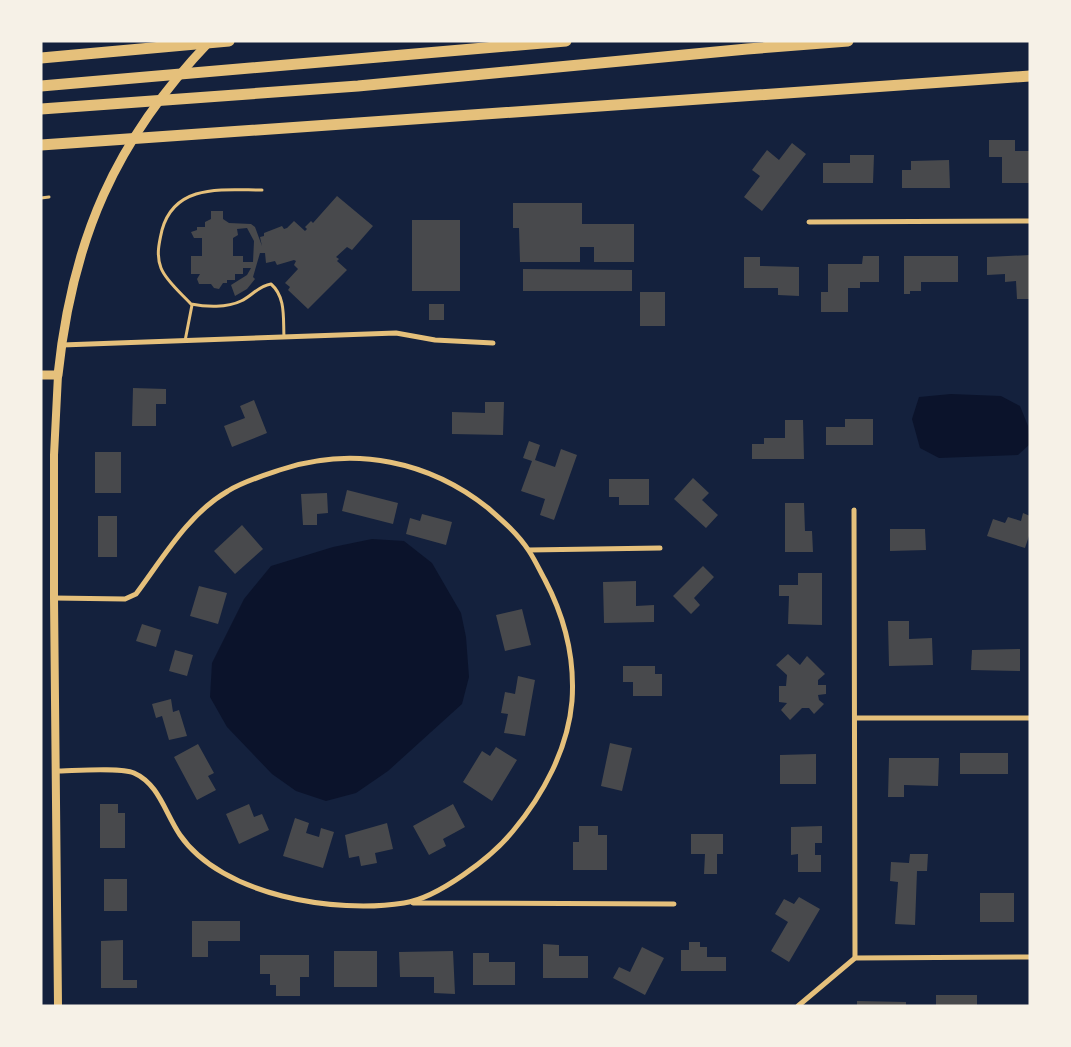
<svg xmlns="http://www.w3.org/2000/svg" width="1071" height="1047" viewBox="0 0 1071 1047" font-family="'Zilla Slab',serif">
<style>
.water{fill:#0b132b}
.building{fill:#48494c;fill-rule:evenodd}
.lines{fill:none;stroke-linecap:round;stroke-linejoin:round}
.service{stroke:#e5c07b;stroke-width:3}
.minor{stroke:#e5c07b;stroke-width:5}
.tertiary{stroke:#e5c07b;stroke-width:8}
.secondary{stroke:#e5c07b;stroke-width:9}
.motorway{stroke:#e5c07b;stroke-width:11}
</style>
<rect width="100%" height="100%" fill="#14213d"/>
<!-- water -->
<g class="water">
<path d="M951,394l50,2 19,10 8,20 2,18 -12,11 -79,3 -19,-10 -8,-29 7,-22z"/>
<path d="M372,539l32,2 28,22 29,50 5,24 3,40 -7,27 -74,67 -32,22 -30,8 -30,-10 -24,-17 -45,-47 -17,-30 2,-34 32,-64 27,-33 62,-19z"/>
</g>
<!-- building -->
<g class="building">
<path d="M989,140h26v11h15v32h-28v-26h-13z"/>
<path d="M792,143l14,11 -44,57 -18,-14 16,-21 -8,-6 15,-20 12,10z"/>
<path d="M850,155h24l-1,28h-50v-20h27z"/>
<path d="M949,160l1,28h-48v-18h9v-9z"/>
<path d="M337,196l36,30 -21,24 -5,-3 -11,10 3,2 -2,2 10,9 -39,39 -20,-19 2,-3 -5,-4 13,-14 -4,-4 2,-4 -2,-1 -17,5 -2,-4 -9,2 -1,-10h-5l-7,24 2,2 -8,10 -12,7 -4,-11 16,-10 4,-7h-8v6h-8v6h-8v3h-4l-4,6 -5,-1 -3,-4h-12l-2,-5 3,-5h-9v-18h11v-18h-8l-3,-6 6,-2v-3h8v-5l6,-3v-8h12v8l6,4 22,1 4,3 7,19 -2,-9 4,-1v-3l18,-7 2,3 3,-1 7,-7 11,10 2,-2 -2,-2 6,-6 2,2zM247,228l7,13 -1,21h-10v-6h-10v-18l5,-3 -1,-6z"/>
<path d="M513,203h69v21h52v38h-40v-15h-14v15h-60l-1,-34h-6z"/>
<rect x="412" y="220" width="48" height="71"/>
<path d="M1030,255v44h-13l-1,-18 -11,1v-8l-18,1v-18z"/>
<path d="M863,256h16v26h-19v6h-12v24h-27v-20h7v-28h34z"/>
<path d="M904,256h54v26h-37v9h-11v3h-6z"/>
<path d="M744,257h16v9l39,1v29l-21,-1v-7h-34z"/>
<path d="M523,269l109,1v21h-109z"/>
<rect x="640" y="292" width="25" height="34"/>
<rect x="429" y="304" width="15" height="16"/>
<path d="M133,388l33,1v15h-10v22h-24z"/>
<path d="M254,400l13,33 -35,14 -8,-21 21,-8 -5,-12z"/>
<path d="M485,402h19l-1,33 -51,-1v-22l33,1z"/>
<path d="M845,419h28v26h-47v-18h19z"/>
<path d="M785,420h18l1,39h-52v-15h12v-6h21z"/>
<path d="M529,441l11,4 -5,15 20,7 6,-18 16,6 -23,65 -14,-5 5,-16 -24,-8 11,-30 -9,-3z"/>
<rect x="95" y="452" width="26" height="41"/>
<path d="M693,478l16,15 -7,7 16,15 -12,13 -32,-29z"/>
<path d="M609,479h40v26h-30v-8h-10z"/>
<path d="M347,490l51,13 -5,21 -51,-13z"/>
<path d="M327,493l1,20 -11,1v11h-14l-2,-31z"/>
<path d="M785,503h19l1,28h7l1,21h-28z"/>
<path d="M1023,513l7,3v17l-5,15 -38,-12 6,-17 12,4 3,-6 13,4z"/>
<path d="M422,514l30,8 -6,23 -40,-11 4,-16 10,3z"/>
<rect x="98" y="516" width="19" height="41"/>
<path d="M242,525l21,24 -28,25 -21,-23z"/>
<path d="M890,529h35l1,21 -36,1z"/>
<path d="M703,566l11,11 -20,21 6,7 -9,9 -18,-18z"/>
<path d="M798,573h24v52l-34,-1 1,-28h-10v-11h19z"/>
<path d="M636,581v25l18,-1v17l-50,1 -1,-41z"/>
<path d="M199,586l28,7 -9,31 -28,-8z"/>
<path d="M522,609l9,36 -26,6 -9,-36z"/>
<path d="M888,621h21v18l23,-1 1,27 -44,1z"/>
<path d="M142,624l19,6 -5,17 -20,-6z"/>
<path d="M1020,649v22l-49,-1 1,-20z"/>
<path d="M175,650l18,5 -6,21 -18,-5z"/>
<path d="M788,654l12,11 7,-9 18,18 -7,6v5h8v9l-8,1 1,5 5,4 -10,10 -5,-6h-7l-12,12 -9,-10 6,-7 -8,-1v-16h7l1,-11 -11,-10z"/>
<path d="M623,666h32v8h7v22h-29v-14h-10z"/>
<path d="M518,676l17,4 -10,56 -21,-3 4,-19 -7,-1 4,-21 10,2z"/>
<path d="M171,699l2,13 6,-2 8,26 -18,4 -7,-24 -6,2 -4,-14z"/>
<path d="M610,743l22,5 -10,43 -21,-5z"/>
<path d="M198,744l16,29 -6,3 8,14 -19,10 -23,-43z"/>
<path d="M496,747l21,13 -25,41 -29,-19 19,-31 8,5z"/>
<rect x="960" y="753" width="48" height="21"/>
<path d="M816,754v30h-36v-29z"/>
<path d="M889,758h50l-1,28 -34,-1v12h-16z"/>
<path d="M100,804h18v9h7v35h-25z"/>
<path d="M249,804l5,13 8,-3 7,16 -30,14 -13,-30z"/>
<path d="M453,804l12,23 -22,12 3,7 -17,9 -16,-29z"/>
<path d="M295,818l14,5 -3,10 13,4 2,-9 13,4 -11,36 -40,-12z"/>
<path d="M387,823l6,26 -18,4 2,10 -16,3 -2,-10 -10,2 -4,-23z"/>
<path d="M579,826h19v9h9v35h-34v-28h6z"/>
<path d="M822,826v17h-7v12h6v17h-23v-18l-7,1v-28z"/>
<path d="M691,834h32v20h-6v20h-13l1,-20h-14z"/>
<path d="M910,854h18l-1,17h-10l-2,54 -20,-1 3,-42 -8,-1 1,-19 18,1z"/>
<rect x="104" y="879" width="23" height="32"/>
<rect x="980" y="893" width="34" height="29"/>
<path d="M799,897l21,12 -31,53 -18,-11 17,-29 -13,-8 9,-15 10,5z"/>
<path d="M192,921h48v20h-32v16h-16z"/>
<path d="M123,940v40h14v8h-36v-47z"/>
<path d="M689,942h11v5h7v10h19v14h-45v-21h8z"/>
<path d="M543,944l16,1v11h29v22h-45z"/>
<path d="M642,947l22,11 -19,37 -32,-17 6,-11 11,5z"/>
<rect x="334" y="951" width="43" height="36"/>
<path d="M453,951l2,43 -21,-1v-16h-34l-1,-25z"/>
<path d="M473,953h16v9h26v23h-42z"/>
<path d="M260,955h49v22h-9v19h-24v-11h-6v-11h-10z"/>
<rect x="936" y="995" width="41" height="11"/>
<path d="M857,1001l49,1v4h-49z"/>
</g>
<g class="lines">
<!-- service -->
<g class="service">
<path d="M262,190c-39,0 -87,-7 -100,40 -3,13 -6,25 -1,38 5,13 21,26 30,36 15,3 36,4 50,-3 11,-5 17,-15 30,-17 15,13 12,34 13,53"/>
<path d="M41,198l8,-1"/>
<path d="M185,341l7,-36"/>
</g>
<!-- minor -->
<g class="minor">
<path d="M809,222l221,-1"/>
<path d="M62,345l334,-12 39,7 58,3"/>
<path d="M854,510l1,448"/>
<path d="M529,550l131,-2"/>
<path d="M54,598l71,1 11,-5c27,-36 52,-80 92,-103 16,-10 37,-16 55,-22 72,-23 146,-8 205,39 15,13 30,26 41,43 6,9 11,20 16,29 20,38 30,78 27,121 -4,48 -29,94 -59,130 -21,26 -75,67 -109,72 -68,11 -182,-7 -224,-68 -15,-22 -21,-51 -46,-62 -14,-6 -62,-2 -79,-2"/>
<path d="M855,718h175"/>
<path d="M413,903l261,1"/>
<path d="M798,1006l57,-48 175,-1"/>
</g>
<!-- tertiary -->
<path class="tertiary" d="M58,1006l-4,-408v-143l4,-80"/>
<!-- secondary -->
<path class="secondary" d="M41,375h17c14,-135 57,-235 152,-334"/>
<!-- motorway -->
<g class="motorway">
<path d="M41,58l188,-17"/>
<path d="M41,86l525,-45"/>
<path d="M41,109l317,-23 389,-37 101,-8"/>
<path d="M41,145l989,-69"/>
</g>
</g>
<!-- border -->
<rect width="1071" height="1047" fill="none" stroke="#f6f1e7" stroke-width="85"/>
</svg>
